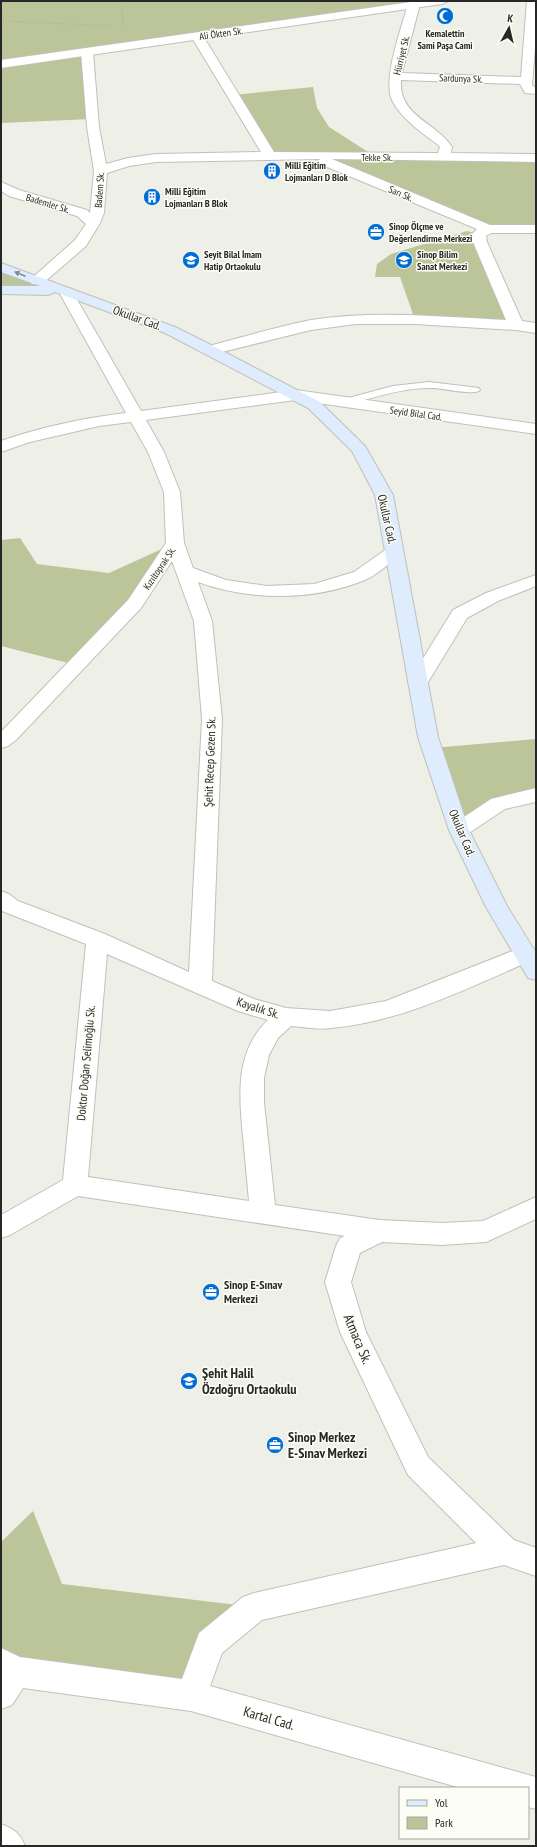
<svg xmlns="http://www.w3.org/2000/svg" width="537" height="1847" viewBox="0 0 537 1847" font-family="'PT Sans Narrow',sans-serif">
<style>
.green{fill:#bcc59a}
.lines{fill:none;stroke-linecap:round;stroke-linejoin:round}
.service-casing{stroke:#bfc1b9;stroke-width:2}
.minor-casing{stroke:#bfc1b9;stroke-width:2}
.tertiary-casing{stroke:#bfc1b9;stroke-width:2}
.secondary-casing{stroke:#bfc1b9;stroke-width:2}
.path{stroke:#a6a7a1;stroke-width:1.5;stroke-dasharray:0.5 2;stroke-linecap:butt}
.service{fill:#fff;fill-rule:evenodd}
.minor{fill:#fff;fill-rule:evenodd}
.tertiary{fill:#fff;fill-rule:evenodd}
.secondary{fill:#deecfe;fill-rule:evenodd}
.oneway{fill:#828a92}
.labels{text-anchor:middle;stroke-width:3;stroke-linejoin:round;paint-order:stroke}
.far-street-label{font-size:10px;fill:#272825;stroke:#fcfef5}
.far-poi-label{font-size:10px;font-weight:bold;fill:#272825;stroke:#fcfef5;text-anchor:start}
.street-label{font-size:12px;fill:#272825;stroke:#fcfef5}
.poi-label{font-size:12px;font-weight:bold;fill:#272825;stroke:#fcfef5;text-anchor:start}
.near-street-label{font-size:14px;fill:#272825;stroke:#fcfef5}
.near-poi-label{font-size:14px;font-weight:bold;fill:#272825;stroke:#fcfef5;text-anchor:start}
</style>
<rect width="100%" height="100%" fill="#eef0e8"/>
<!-- green -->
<g class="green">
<path d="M1,1h441l-354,51 4,67 -91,4z"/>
<path d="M313,87l4,21 12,19 47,30 160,1v71h-48l-174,-73 -45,-1 -37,-60z"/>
<path d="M467,231l12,3 37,91 -101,-5 -15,-43h-25l2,-13 14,-10z"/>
<path d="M1,267l65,25 -65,-2z"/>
<path d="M20,538l17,26 72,9 66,-30 -99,122 -75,-19v-106z"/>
<path d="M536,739v56l-38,9 -39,26 -27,-82z"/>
<path d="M33,1511l29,73 192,23 -63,89 -190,-33v-121z"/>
</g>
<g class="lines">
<defs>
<path id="service" d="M429,382l50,6 1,2c-4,6 -38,-2 -47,-2 -30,-1 -59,10 -88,17l-5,-3 1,-2 52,-14z"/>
<g id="minor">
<path d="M416,1l4,3 -18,69 119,4 6,-76h9v34l-4,50 4,3v6l-11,-1 -5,-9 -119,-4c-3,36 35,42 51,67l-1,6 85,1v8l-204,-3 158,66h46v8h-45l-5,3 1,6 35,79 14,2v10l-20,-3 -101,-6h-59l-45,6 -101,25 -5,-2 -3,-3 3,-3c35,-9 71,-20 106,-27 64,-10 131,-3 195,0l-33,-78 -1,-8 5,-5 -157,-65 -2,-3 2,-2 -164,3 -27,4 -22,7 -3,40 -4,10 -14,23 -44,38h-10l-2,-3 2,-3 43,-38 11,-16 -9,-8 -68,-20 -8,-5v-9l18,8 68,20 3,3 4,-42 -7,-44 -6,-75 2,-3 4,-1 6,4 6,75 7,37 22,-6 28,-4 105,-2 -70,-116 6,-3 6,3 71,116 164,1 2,-6 -3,-3c-16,-12 -34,-24 -44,-42 -12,-20 9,-75 15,-98l2,-2z"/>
<path d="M66,288l5,1 70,122 155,-21 240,34v10l-240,-34 -150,20 18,32 16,40 4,51 9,25 33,12 41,6 47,-2 40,-12 34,-24 6,-1 6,1 3,4 -3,4c-11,7 -23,19 -35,24 -52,21 -114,21 -167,2l14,39 10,98 -10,262 42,18 32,9 44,3 56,-10 139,-55 8,2 3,6 -3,6c-64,27 -131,62 -202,68 -13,2 -27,-1 -40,-2l-13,12 -9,17 -5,23v25l11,102 105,15 62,3 41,-2 53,-24v22l-50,23 -44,3 -60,-3 -22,11 -9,29 15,50 62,125 86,83 22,8v28l-32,-11 -242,55 -40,33 -12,33 326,91v32l-8,-2v-19h-67l-270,-77 -168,-23 -11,17 -11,4v-61l19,9 162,22 17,-46 44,-36 11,-4 222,-50 -68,-68 -68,-143 -15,-50 11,-36 4,-8 5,-2 -267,-40 -68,39 -9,3v-23l62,-35 23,-236 -84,-33 -1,-20 8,3 9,7 87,33 84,38 13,-253 -8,-98 -22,-60 -31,47 -125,132 -8,6 -7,2v-16l127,-132 38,-57 -2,-51 -16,-40 -17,-30 -32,4 -69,16 -29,10v-11c40,-14 83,-23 125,-28l-67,-121 2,-3zM107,954l131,57 30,9c-33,31 -29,75 -25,116 2,22 4,43 6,65l-161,-24z"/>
<path d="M536,788v14l-31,7 -39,26 -7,2 -7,-2 -3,-5 3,-5 39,-26z"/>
<path d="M1,1824c14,6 18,8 24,22h-24z"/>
</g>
<g id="tertiary">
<path d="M418,1h30l-6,3 -441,64v-8z"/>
<path d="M536,575v11l-38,15 -31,17 -42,69 -7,2 -7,-2 -3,-4 45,-73 33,-17z"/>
</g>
<path id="secondary" d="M1,263l174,64 40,20 105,55 45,44 28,49 45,242 31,93 38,76 29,47v27l-8,-2 -42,-71 -37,-77 -31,-93 -43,-242 -23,-44 -44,-43 -143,-75 -110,-41 -7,3 -47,-1v-8h39l-39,-14z"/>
</defs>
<!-- service casing -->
<use href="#service" class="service-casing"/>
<!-- minor casing -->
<use href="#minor" class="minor-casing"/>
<!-- tertiary casing -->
<use href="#tertiary" class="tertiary-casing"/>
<!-- secondary casing -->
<use href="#secondary" class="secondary-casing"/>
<!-- path -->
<g class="path">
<path d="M122,1l1,26"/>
<path d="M1,21l111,5"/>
</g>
<!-- service -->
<use href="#service" class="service"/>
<!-- minor -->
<use href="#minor" class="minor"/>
<!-- tertiary -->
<use href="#tertiary" class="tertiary"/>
<!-- secondary -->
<use href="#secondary" class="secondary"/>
</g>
<!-- one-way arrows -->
<defs><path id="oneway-solid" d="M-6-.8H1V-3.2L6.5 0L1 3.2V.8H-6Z"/></defs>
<use class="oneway" href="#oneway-solid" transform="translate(20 274) rotate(-158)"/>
<!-- icons -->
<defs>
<symbol id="mosque-disc" viewBox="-11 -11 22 22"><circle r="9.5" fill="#006dd5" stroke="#fcfef5"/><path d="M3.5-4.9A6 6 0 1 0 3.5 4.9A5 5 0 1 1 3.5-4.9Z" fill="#fff"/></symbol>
<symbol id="building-disc" viewBox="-11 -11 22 22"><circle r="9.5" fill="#006dd5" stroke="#fcfef5"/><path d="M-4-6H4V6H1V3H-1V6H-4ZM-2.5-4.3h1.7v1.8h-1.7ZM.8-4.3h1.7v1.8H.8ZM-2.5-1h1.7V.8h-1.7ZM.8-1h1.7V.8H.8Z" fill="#fff"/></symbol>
<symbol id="office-disc" viewBox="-11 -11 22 22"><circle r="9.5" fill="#006dd5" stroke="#fcfef5"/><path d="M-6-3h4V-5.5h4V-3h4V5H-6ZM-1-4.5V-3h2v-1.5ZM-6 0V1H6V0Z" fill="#fff"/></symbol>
<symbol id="school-disc" viewBox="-11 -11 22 22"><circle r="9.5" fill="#006dd5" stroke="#fcfef5"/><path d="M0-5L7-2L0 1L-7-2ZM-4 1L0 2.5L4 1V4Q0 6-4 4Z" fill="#fff"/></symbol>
</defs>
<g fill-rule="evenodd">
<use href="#mosque-disc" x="435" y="6" width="20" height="20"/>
<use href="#building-disc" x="262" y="161" width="20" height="20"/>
<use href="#building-disc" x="142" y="187" width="20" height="20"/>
<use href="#office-disc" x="366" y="222" width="20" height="20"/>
<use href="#school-disc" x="181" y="250" width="20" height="20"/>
<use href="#school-disc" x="394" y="250" width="20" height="20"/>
<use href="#office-disc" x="201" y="1282" width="20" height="20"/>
<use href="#school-disc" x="179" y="1371" width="20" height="20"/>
<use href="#office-disc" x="265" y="1435" width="20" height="20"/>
</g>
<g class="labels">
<!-- far-street labels -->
<g class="far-street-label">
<text transform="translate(221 33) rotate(-8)" y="4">Ali Ökten Sk.</text>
<text transform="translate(401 55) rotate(-76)" y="4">Hürriyet Sk.</text>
<text transform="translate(461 78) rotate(2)" y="4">Sardunya Sk.</text>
<text x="377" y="161">Tekke Sk.</text>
<text transform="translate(99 190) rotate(-86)" y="4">Badem Sk.</text>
<text transform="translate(401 193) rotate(23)" y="4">Sarı Sk.</text>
<text transform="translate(48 203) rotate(17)" y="4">Bademler Sk.</text>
<text transform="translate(416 413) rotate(8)" y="4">Seyid Bilal Cad.</text>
<text transform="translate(159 568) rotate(-56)" y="4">Kızıltoprak Sk.</text>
</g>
<!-- far-poi labels -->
<g class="far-poi-label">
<text x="445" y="37" text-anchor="middle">Kemalettin<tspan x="445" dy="12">Sami Paşa Cami</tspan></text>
<text x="285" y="169">Milli Eğitim<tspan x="285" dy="12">Lojmanları D Blok</tspan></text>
<text x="165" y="195">Milli Eğitim<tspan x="165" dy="12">Lojmanları B Blok</tspan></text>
<text x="389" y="230">Sinop Ölçme ve<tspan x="389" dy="12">Değerlendirme Merkezi</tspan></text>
<text x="204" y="258">Seyit Bilal İmam<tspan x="204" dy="12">Hatip Ortaokulu</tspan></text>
<text x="417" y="258">Sinop Bilim<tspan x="417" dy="12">Sanat Merkezi</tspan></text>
</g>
<!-- street labels -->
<g class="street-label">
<text transform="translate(137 318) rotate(20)" y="4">Okullar Cad.</text>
<text transform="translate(387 519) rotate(77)" y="4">Okullar Cad.</text>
<text transform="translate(210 762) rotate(-88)" y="4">Şehit Recep Gezen Sk.</text>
<text transform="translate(462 833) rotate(67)" y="4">Okullar Cad.</text>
<text transform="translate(258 1008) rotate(18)" y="4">Kayalık Sk.</text>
<text transform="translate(86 1063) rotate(-85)" y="4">Doktor Doğan Selimoğlu Sk.</text>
</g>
<!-- poi labels -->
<g class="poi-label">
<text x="224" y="1289">Sinop E-Sınav<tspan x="224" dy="14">Merkezi</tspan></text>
</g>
<!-- near-street labels -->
<g class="near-street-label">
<text transform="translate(358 1339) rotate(67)" y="5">Atmaca Sk.</text>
<text transform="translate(269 1718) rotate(16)" y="5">Kartal Cad.</text>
</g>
<!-- near-poi labels -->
<g class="near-poi-label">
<text x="202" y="1378">Şehit Halil<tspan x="202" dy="16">Özdoğru Ortaokulu</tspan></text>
<text x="288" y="1442">Sinop Merkez<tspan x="288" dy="16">E-Sınav Merkezi</tspan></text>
</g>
</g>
<!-- border -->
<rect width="537" height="1847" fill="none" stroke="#272825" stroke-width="4"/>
<!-- legend -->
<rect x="399" y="1787" width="130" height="52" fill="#fcfef5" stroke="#a7a8a2"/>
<rect x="407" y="1800" width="20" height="6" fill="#deecfe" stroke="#a7a8a2"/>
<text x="435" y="1807" font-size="12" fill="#272825">Yol</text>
<rect x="407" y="1817" width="20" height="12" fill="#bcc59a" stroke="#a7a8a2"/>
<text x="435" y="1827" font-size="12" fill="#272825">Park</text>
<!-- north arrow -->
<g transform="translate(509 28) rotate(8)" stroke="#fcfef5" stroke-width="3" paint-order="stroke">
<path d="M0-3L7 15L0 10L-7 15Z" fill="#272825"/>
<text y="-6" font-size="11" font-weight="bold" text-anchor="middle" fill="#272825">K</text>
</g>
</svg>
